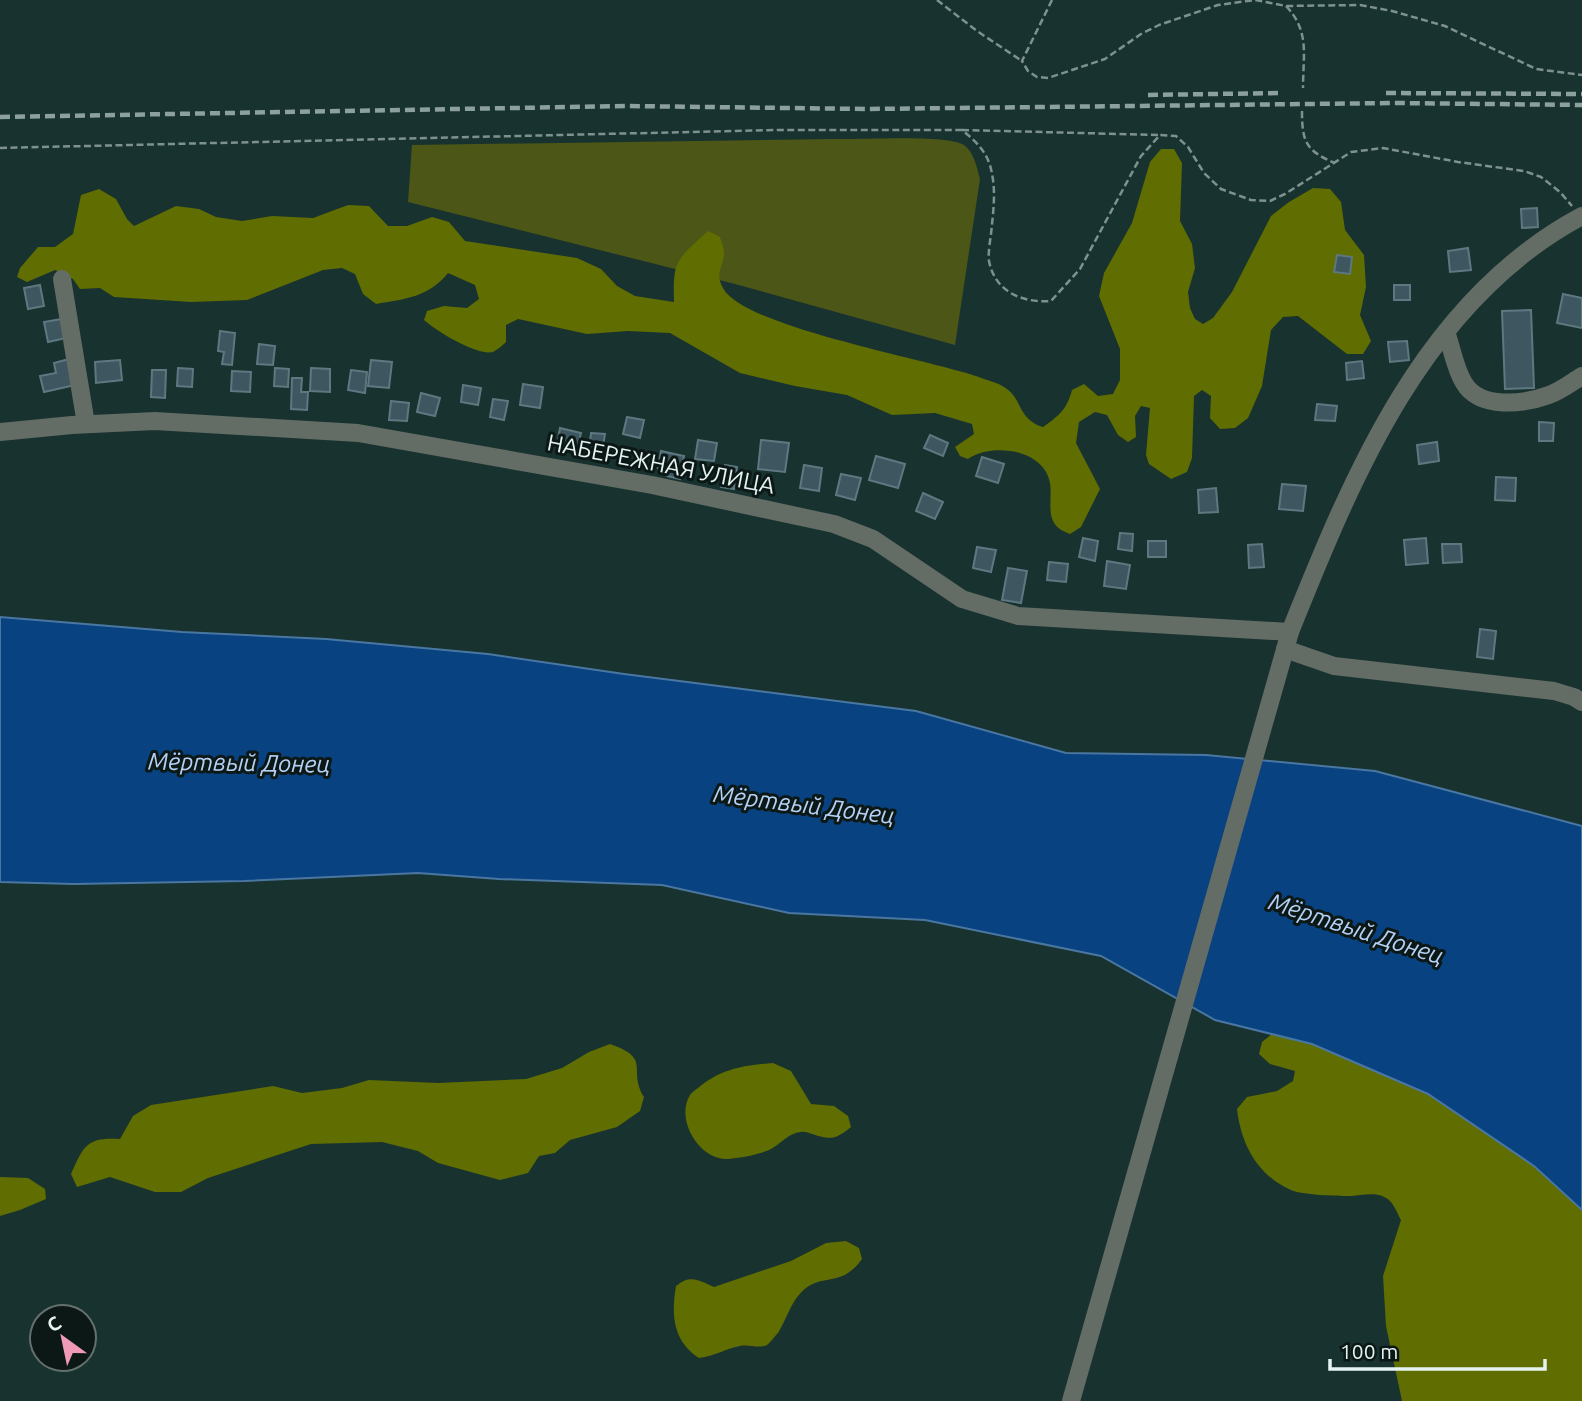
<svg xmlns="http://www.w3.org/2000/svg" width="1582" height="1401" viewBox="0 0 1582 1401" font-family="Ubuntu,sans-serif">
<style>
.green{fill:#4c5617}
.forest{fill:#606d00}
.water{fill:#084280;stroke:#4a77a2;stroke-width:2}
.building{fill:#3d565f;stroke:#5e7881;stroke-width:2}
.lines{fill:none;stroke-linecap:round;stroke-linejoin:round}
.path{stroke:#7d928f;stroke-width:2.5;stroke-dasharray:7 3.5;stroke-linecap:butt}
.minor{stroke:#636c65;stroke-width:18}
.rail{stroke:#8ca09e;stroke-width:4.5;stroke-dasharray:10 5;stroke-linecap:butt}
.labels{text-anchor:middle;stroke-width:6;stroke-linejoin:round;paint-order:stroke}
.street-label{font-size:23px;fill:#e5f4f2;stroke:#0c1816}
.water-label{font-size:24px;font-style:italic;fill:#b4d0f5;stroke:#0c1816}
</style>
<rect width="100%" height="100%" fill="#18322f"/>
<!-- green -->
<path class="green" d="M834,139c24,1 113,-5 130,6 10,7 13,23 16,34l-25,166 -220,-61 -327,-82 4,-57z"/>
<!-- forest -->
<g class="forest">
<path d="M1161,149h13l8,14 -2,58 12,23 3,24 -7,24 2,16 5,11 8,5 10,-6 19,-26 39,-76 18,-14 24,-14 17,1 11,13 4,28 19,25 2,32 -6,28 11,26 -8,13h-16l-49,-38 -15,1 -12,13 -9,56 -14,32 -13,10 -15,1 -10,-11 1,-22 -9,-6 -8,6 -2,62 -5,14 -16,7 -22,-15 -3,-9 4,-47 -9,-2 -6,10 1,21 -8,5 -10,-7 -11,-20 -12,-3 -16,10 -3,21 24,46 -19,38 -11,7c-7,-3 -13,-5 -17,-13 -5,-11 -1,-26 -3,-38 -3,-19 -22,-30 -40,-32 -15,-2 -30,0 -42,8l-8,-3 -5,-9 19,-13 -2,-10 -37,-11 -43,2 -45,-20 -52,-9 -55,-13 -70,-40 -42,-2 -41,3 -69,-15 -12,6v17c-3,3 -9,8 -13,10 -16,4 -57,-21 -69,-32l3,-9 17,-5 23,2 12,-9 -4,-14 -27,-12c-19,24 -43,26 -72,31l-13,-10 -8,-20 -13,-6 -19,2 -76,30 -56,2 -77,-5 -14,-9 -20,1 -7,-10 -18,-9 -28,12 -10,-5 3,-9 18,-21h17l18,-13 8,-39 18,-6 17,10 11,20 7,7 42,-20 23,3 17,8 26,4 30,-5 41,2 35,-13 21,1 19,20h19l25,-9 17,5 16,19 112,17 24,11 16,17 18,10 39,6c-1,-42 2,-42 34,-71l12,6c1,4 4,11 4,16 0,14 -10,19 -1,35 21,40 212,72 261,91 6,2 14,4 20,8 19,11 13,32 39,40 16,-11 24,-18 29,-37l12,-6 14,12 15,-2 7,-14v-31l-21,-53 5,-23 28,-50 18,-61z"/>
<path d="M1272,1034l40,10 116,50 106,72 48,44v191h-180l-16,-75 -3,-50 18,-56c-3,-5 -6,-14 -11,-19 -12,-11 -27,-5 -41,-5 -13,0 -47,-1 -58,-6 -34,-15 -50,-46 -54,-81l10,-12 30,-6 16,-10 2,-10 -25,-7 -11,-10 3,-12z"/>
<path d="M610,1044c43,15 17,25 34,53l-4,14 -23,16 -47,13 -15,13 -16,3 -11,17 -28,7 -62,-17 -20,-12 -36,-9 -71,2 -103,34 -27,14h-26l-45,-15 -33,10 -6,-13c13,-29 16,-37 49,-35l13,-23 18,-11 122,-19 29,7 40,-5 27,-8 69,3 88,-4 36,-11 27,-16z"/>
<path d="M773,1063l18,8 20,33 23,2 14,10 3,11c-16,13 -20,13 -39,7 -3,-1 -8,-3 -11,-2 -13,1 -21,13 -32,18 -11,5 -30,8 -42,9 -28,1 -52,-40 -37,-64 2,-3 5,-5 8,-7 22,-19 46,-23 75,-25z"/>
<path d="M0,1177l28,1 17,11 1,10 -26,11 -20,6z"/>
<path d="M846,1241l13,7 3,11c-20,28 -38,15 -56,29 -15,12 -18,29 -28,45 -3,3 -8,10 -11,12 -9,4 -18,-1 -27,1 -15,3 -25,10 -41,12 -26,-17 -28,-43 -23,-72 14,-12 23,-6 38,1l77,-26 35,-18z"/>
</g>
<!-- water -->
<path class="water" d="M0,617l182,15 144,7 162,15 136,20 292,37 150,42 140,2 169,16 207,55v384l-48,-44 -106,-72 -116,-50 -97,-24 -114,-64 -176,-36 -136,-7 -127,-28 -163,-6 -81,-6 -174,8 -170,3 -74,-2z"/>
<!-- building -->
<g class="building">
<path d="M1537,208l1,19 -16,1 -1,-19z"/>
<path d="M1468,248l3,22 -21,2 -2,-21z"/>
<path d="M1337,255l15,2 -2,17 -16,-2z"/>
<path d="M40,285l4,21 -16,3 -4,-21z"/>
<rect x="1394" y="285" width="16" height="15"/>
<path d="M1563,294l19,4v30l-25,-5z"/>
<path d="M1531,310l3,78 -29,1 -3,-78z"/>
<path d="M62,319l4,19 -18,4 -4,-20z"/>
<path d="M220,331l15,2 -3,32 -10,-1 2,-12 -6,-1z"/>
<path d="M1407,341l2,19 -19,2 -2,-20z"/>
<path d="M259,344l16,2 -2,19 -16,-1z"/>
<path d="M69,359l6,26 -31,7 -4,-16 16,-3 -2,-10z"/>
<path d="M120,360l2,20 -26,3 -1,-21z"/>
<path d="M371,360l21,2 -3,26 -21,-2z"/>
<path d="M1362,361l2,17 -17,2 -1,-17z"/>
<path d="M178,368l15,1 -1,18 -15,-1z"/>
<path d="M275,368l14,1 -1,18 -14,-1z"/>
<path d="M311,368l19,1v23l-20,-1z"/>
<path d="M152,370h14l-1,28 -14,-1z"/>
<path d="M351,370l16,2 -2,21 -17,-3z"/>
<path d="M232,371l19,1 -1,20 -19,-1z"/>
<path d="M292,378h10l-1,14h7l-1,18 -16,-1z"/>
<path d="M523,384l20,3 -3,21 -20,-3z"/>
<path d="M463,385l18,3 -3,17 -17,-3z"/>
<path d="M421,393l19,5 -5,18 -18,-4z"/>
<path d="M493,399l15,2 -4,19 -14,-3z"/>
<path d="M391,401l18,2 -2,18 -18,-1z"/>
<path d="M1317,404l20,2 -2,15 -20,-1z"/>
<path d="M627,417l17,3 -4,18 -17,-4z"/>
<path d="M1539,422l15,1 -1,18h-14z"/>
<path d="M560,428l21,5 -4,17 -20,-5z"/>
<path d="M591,433l14,1 -3,18 -13,-1z"/>
<path d="M930,435l18,8 -5,13 -19,-8z"/>
<path d="M698,440l19,3 -3,18 -19,-2z"/>
<path d="M761,440l28,3 -4,29 -27,-3z"/>
<path d="M1437,442l2,19 -20,3 -2,-19z"/>
<path d="M661,451l23,5 -4,23 -13,-3 2,-6 -11,-2z"/>
<path d="M876,456l29,8 -7,24 -29,-8z"/>
<path d="M982,457l22,7 -6,19 -22,-7z"/>
<path d="M725,465l12,2 -3,22 -13,-2z"/>
<path d="M804,465l18,3 -3,23 -19,-3z"/>
<path d="M841,474l20,4 -6,22 -19,-5z"/>
<path d="M1496,477l20,1 -1,23 -20,-1z"/>
<path d="M1282,484l24,2 -3,25 -24,-2z"/>
<path d="M1216,488l2,24 -19,1 -1,-23z"/>
<path d="M923,493l20,9 -8,17 -19,-8z"/>
<path d="M1120,533l13,1 -1,17 -14,-2z"/>
<path d="M1083,538l15,3 -3,20 -16,-4z"/>
<path d="M1426,538l2,25 -22,2 -2,-25z"/>
<rect x="1148" y="541" width="18" height="16"/>
<path d="M1262,544l2,23 -15,1 -1,-23z"/>
<path d="M1442,544h19l1,18 -19,1z"/>
<path d="M977,547l19,3 -5,22 -18,-4z"/>
<path d="M1107,561l23,4 -4,24 -22,-3z"/>
<path d="M1049,562l19,2 -2,18 -19,-2z"/>
<path d="M1008,568l19,3 -6,32 -19,-3z"/>
<path d="M1480,629l16,2 -3,28 -16,-2z"/>
</g>
<g class="lines">
<!-- path -->
<g class="path">
<path d="M937,0l40,31 45,30"/>
<path d="M1052,0l-30,61 6,10 9,6 11,1 57,-19 36,-25 18,-9 59,-20 37,-5 31,6 74,-1 32,6 53,15 91,43 46,6"/>
<path d="M1286,6c24,25 17,49 17,82"/>
<path d="M1302,111c0,31 4,40 33,52"/>
<path d="M962,130l197,5"/>
<path d="M0,148l775,-18h187c15,12 27,24 30,44 4,19 1,40 -1,60 -1,8 -3,18 -2,27 6,31 33,42 62,40l29,-32 61,-113 19,-21 16,1 12,11 16,26 17,16 30,11 19,1 15,-7 66,-42 32,-4 75,14 66,9 17,6 19,15 12,14"/>
</g>
<!-- minor -->
<g class="minor">
<path d="M62,279l24,145"/>
<path d="M1446,332c6,16 9,37 18,51 16,27 60,21 85,12 12,-4 23,-13 33,-19"/>
<path d="M0,432l72,-7 83,-4 203,12 294,52 182,39 39,15 89,60 56,17 272,16"/>
<path d="M1285,649l49,17 220,25 20,6 8,5"/>
<path d="M1071,1401l219,-769c63,-157 134,-332 292,-416"/>
</g>
<!-- rail -->
<g class="rail">
<path d="M1386,93l196,1"/>
<path d="M1148,95l133,-2"/>
<path d="M0,117l628,-11 239,3 528,-6 187,2"/>
</g>
</g>
<g class="labels">
<!-- street labels -->
<g class="street-label">
<text transform="translate(661 464) rotate(11)" y="8">НАБЕРЕЖНАЯ УЛИЦА</text>
</g>
<!-- water labels -->
<g class="water-label">
<text transform="translate(239 763) rotate(1)" y="8">Мёртвый Донец</text>
<text transform="translate(804 805) rotate(7)" y="8">Мёртвый Донец</text>
<text transform="translate(1356 929) rotate(18)" y="8">Мёртвый Донец</text>
</g>
</g>
<!-- north arrow -->
<g transform="translate(63 1338) rotate(327)"><circle r="33" fill="#0c1816" stroke="#63706e" stroke-width="2"/>
<path d="M0-5L12 26L0 18L-12 26Z" fill="#f09ab7"/>
<text y="-10" font-size="19" font-weight="bold" text-anchor="middle" fill="#e5f4f2">С</text>
</g>
<!-- scale -->
<path d="M1330 1359v10h215v-10" fill="none" stroke="#e5f4f2" stroke-width="3.5"/>
<text x="1340" y="1359" font-size="21" fill="#e5f4f2" stroke="#0c1816" stroke-width="5" paint-order="stroke">100 m</text>
</svg>
